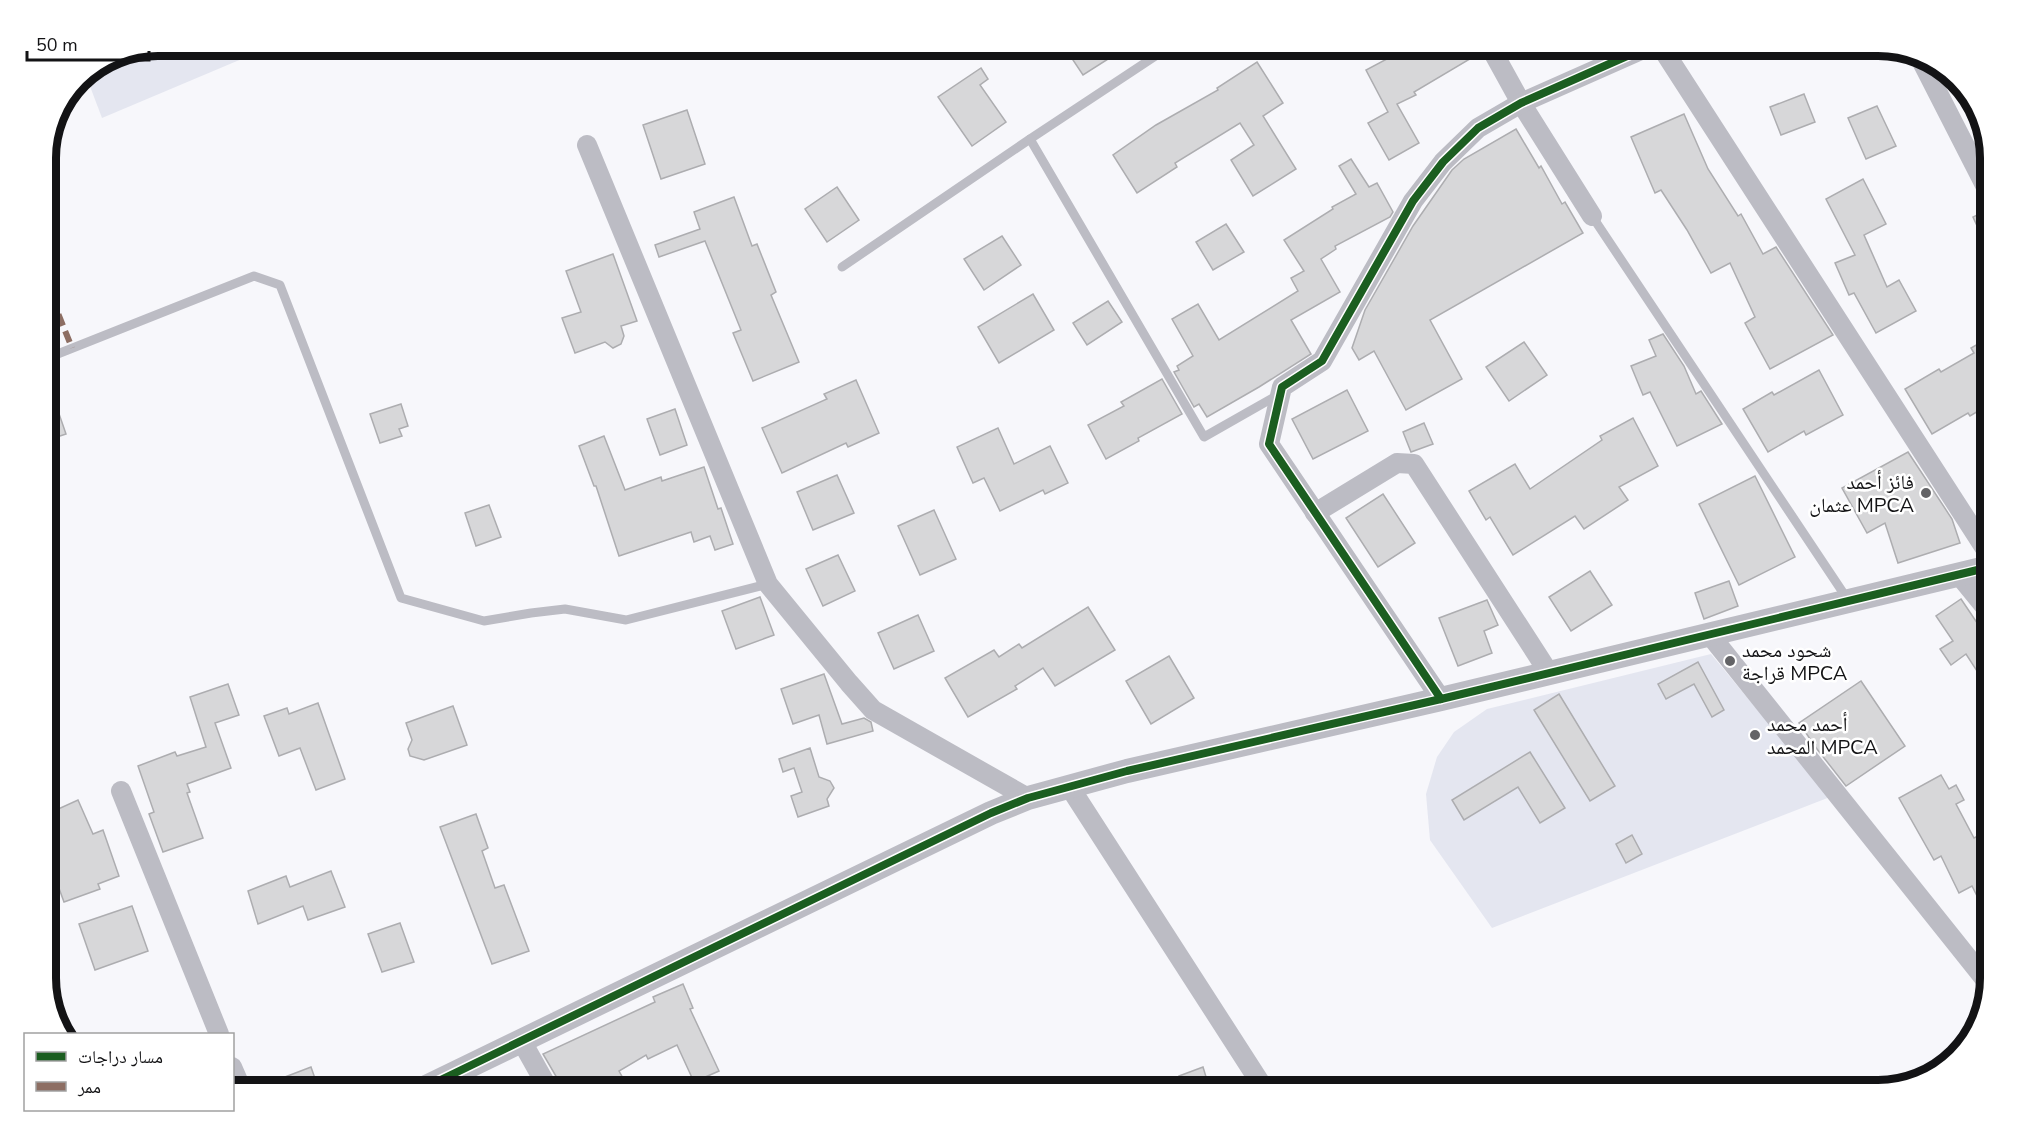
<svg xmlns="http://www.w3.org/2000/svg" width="2035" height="1135" viewBox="0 0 2035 1135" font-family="'Nunito Sans','Noto Naskh Arabic',sans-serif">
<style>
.built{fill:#e4e6f0}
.building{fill:#d7d7d9;stroke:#adadb0;stroke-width:1.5}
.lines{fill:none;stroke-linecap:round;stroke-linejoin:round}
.service{stroke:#bcbcc4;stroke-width:9}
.minor{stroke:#bcbcc4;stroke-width:20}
.tertiary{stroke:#bcbcc4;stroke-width:24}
.quiet{stroke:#8d6e63;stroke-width:6;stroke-dasharray:12 6;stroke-linecap:butt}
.cycleway-casing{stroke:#fff;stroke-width:11}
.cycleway{stroke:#1b5e20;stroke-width:8}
.poi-dot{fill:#636366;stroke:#fff;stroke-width:2}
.labels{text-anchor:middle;stroke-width:5;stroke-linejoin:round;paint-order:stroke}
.poi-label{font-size:20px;fill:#131315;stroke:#fff;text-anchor:start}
.rim{fill:none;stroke:#131315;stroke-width:8}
</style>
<rect width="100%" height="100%" fill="#f7f7fb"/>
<!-- built -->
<g class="built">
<path d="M158,45h102l1,6 -159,67 -17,-45 30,-20z"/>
<path d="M1711,654l119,143 -338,131 -62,-88 -4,-46 11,-37 17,-25 33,-23z"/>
</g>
<!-- building -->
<g class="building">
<path d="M1063,45h47l6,9 -33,21z"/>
<path d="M1413,45h64l3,8 -66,39 2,3 -19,9 22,39 -30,17 -21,-37 20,-11 -22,-42z"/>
<path d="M1257,62l26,41 -20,13 33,53 -43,27 -22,-36 23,-15 -14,-22 -65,40 2,4 -40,26 -24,-38 43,-30 62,-35 -1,-2z"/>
<path d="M981,68l7,11 -8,6 26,37 -34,24 -34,-49z"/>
<path d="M1804,94l11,28 -34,13 -11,-28z"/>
<path d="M1877,106l19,40 -30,13 -18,-41z"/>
<path d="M687,110l18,54 -44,15 -18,-54z"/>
<path d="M1684,114l24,55 30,47 3,-2 22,40 13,-7 57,88 -63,34 -25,-46 10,-6 -25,-54 -19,10 -24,-43 -26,-40 -6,3 -24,-56z"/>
<path d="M1516,129l23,39 2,-2 21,38 3,-2 18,31 -153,87 32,59 -56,31 -32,-59 -15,9 -7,-12 13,-38 48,-84 39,-56 12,-11z"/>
<path d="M1351,159l18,28 8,-4 16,29 -3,5 -55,29 1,3 -15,10 19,33 -49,28 20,34 -52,33 -52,30 -8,-13 -5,3 -20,-35 5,-2 -2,-4 16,-10 -21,-37 26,-15 21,36 79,-49 -7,-13 13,-7 -20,-31 49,-31 -1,-2 24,-13 -17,-28z"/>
<path d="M1863,179l23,45 -22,11 23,52 12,-7 17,31 -40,22 -22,-40 -5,2 -14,-32 20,-8 -29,-56z"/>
<path d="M837,187l22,33 -32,22 -22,-33z"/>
<path d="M734,197l18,49 5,-2 19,48 -5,3 28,67 -46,19 -20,-48 8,-3 -36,-89 -46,16 -4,-12 45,-16 -6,-17z"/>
<path d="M1985,211l5,10v33l-17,-37z"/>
<path d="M1226,224l18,28 -31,18 -17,-28z"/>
<path d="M1002,236l19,29 -37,25 -20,-31z"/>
<path d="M613,254l24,67 -16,5 3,10 -3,8 -8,4 -8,-6 -30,11 -13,-35 19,-6 -15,-41z"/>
<path d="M1033,294l21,36 -55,33 -21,-36z"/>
<path d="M1108,301l14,21 -35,23 -14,-22z"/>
<path d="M1663,334l21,32 12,28 5,-3 21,33 -45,22 -27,-54 -7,3 -12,-29 25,-10 -7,-16z"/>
<path d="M1990,337v67l-20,12 -2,-3 -36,21 -27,-45 34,-20 2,3 33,-19 -3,-5z"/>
<path d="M1524,342l23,33 -38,26 -23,-34z"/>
<path d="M1819,370l24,45 -37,20 -2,-4 -36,21 -25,-43 29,-17 2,3z"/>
<path d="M45,379h2l19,55 -21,7z"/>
<path d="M1162,379l20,35 -44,24 1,3 -33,18 -18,-34 36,-19 -3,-4z"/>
<path d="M856,380l23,53 -31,14 -2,-4 -64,30 -20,-45 65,-29 -3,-5z"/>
<path d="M1347,390l21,41 -55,28 -21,-40z"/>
<path d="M401,404l7,22 -9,3 3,7 -22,7 -10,-29z"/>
<path d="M675,409l12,36 -27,10 -13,-36z"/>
<path d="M1633,418l25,48 -39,21 9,13 -44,29 -9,-13 -62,39 -23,-38 -4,3 -17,-29 46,-27 15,25 72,-49 -2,-4z"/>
<path d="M1424,423l9,21 -22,8 -8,-20z"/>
<path d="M998,428l16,36 36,-18 18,37 -23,11 -2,-4 -43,21 -16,-33 -11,5 -16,-36z"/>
<path d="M604,436l21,54 36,-13 1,4 42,-14 14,42 3,-1 12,36 -18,6 -5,-14 -16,6 -3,-10 -72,24 -23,-70h-2l-15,-40z"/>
<path d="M1908,452l44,67 8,24 -62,20 -13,-40 -18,10 -25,-45z"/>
<path d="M837,475l17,38 -41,17 -16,-38z"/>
<path d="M1755,476l40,81 -56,28 -40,-81z"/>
<path d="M1383,494l32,49 -37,24 -32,-49z"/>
<path d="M489,505l12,32 -25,9 -11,-33z"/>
<path d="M934,510l22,49 -36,16 -22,-49z"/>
<path d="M838,555l17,36 -32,15 -17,-37z"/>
<path d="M1590,571l22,34 -41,26 -22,-34z"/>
<path d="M1729,581l9,25 -34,13 -9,-26z"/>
<path d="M760,597l14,38 -38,14 -14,-38z"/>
<path d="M1961,599l29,43v49l-24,-37 -15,11 -11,-16 13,-8 -17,-25z"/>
<path d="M1487,600l11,25 -14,6 8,22 -34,13 -19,-48z"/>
<path d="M1088,607l27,43 -60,36 -12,-18 -28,18 2,3 -49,28 -23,-39 49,-28 5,7 20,-13 3,4z"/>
<path d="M918,615l16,36 -40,18 -16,-36z"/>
<path d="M1169,656l25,42 -43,26 -25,-43z"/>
<path d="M1698,662l26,48 -12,7 -18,-33 -28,15 -8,-15z"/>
<path d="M824,674l18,50 22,-6 7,4 2,9 -46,13 -8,-29 -26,9 -12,-35z"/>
<path d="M1861,681l44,65 -59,40 -29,-37 -18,-26z"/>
<path d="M228,684l11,31 -24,8 16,45 -44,16 3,8 -3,1 16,45 -40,14 -14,-38 5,-2 -16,-46 37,-14 2,4 29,-9 -16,-50z"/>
<path d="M1559,694l56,92 -25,15 -56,-91z"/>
<path d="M318,703l27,76 -29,11 -16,-42 -21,8 -15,-40 23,-8 2,6z"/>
<path d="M453,706l14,39 -43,15 -14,-4 -2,-7 4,-9 -6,-17z"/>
<path d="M810,748l9,29 11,4 4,7 -7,11 2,7 -31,11 -7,-21 11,-4 -8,-24 -11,4 -4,-13z"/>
<path d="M1530,752l35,56 -25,15 -22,-36 -54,33 -12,-20z"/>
<path d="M1941,775l8,14 7,-4 8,15 -8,4 18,34 16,-8v92l-18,-36 -13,7 -18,-37 -7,4 -35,-62z"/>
<path d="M78,800l15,34 10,-4 16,46 -21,8 2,5 -36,13 -19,-52v-35z"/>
<path d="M476,814l12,34 -6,3 13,37 9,-3 25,66 -37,13 -52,-137z"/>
<path d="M1632,835l10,19 -16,9 -10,-19z"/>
<path d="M331,871l14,36 -37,13 -5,-14 -45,18 -10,-33 38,-15 4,11z"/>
<path d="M132,906l16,45 -53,19 -16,-46z"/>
<path d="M400,923l14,39 -32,10 -14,-38z"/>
<path d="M683,984l10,24 -3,1 29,62 -25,11 -17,-37 -29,14 -2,-4 -27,16 5,9 -22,10h-38l-21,-36 112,-52 -2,-5z"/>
<path d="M311,1067l8,23h-29l-5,-13z"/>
<path d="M1203,1067l7,23h-25l-6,-14z"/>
</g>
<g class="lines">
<!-- service -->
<g class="service">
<path d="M1172,45l-142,94 174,298 74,-42"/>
<path d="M1592,216l256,384"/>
<path d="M842,267l188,-128"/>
<path d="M45,359l209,-83 26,9 121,313 83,23 47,-8 34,-4 61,11 142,-36"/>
</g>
<!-- minor -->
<g class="minor">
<path d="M1489,45l32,58 71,113"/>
<path d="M1660,45l330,511"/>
<path d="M1919,56l71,139"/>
<path d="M587,145l181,439 81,99 24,27 155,88"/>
<path d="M1315,513l82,-50 17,1 135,209"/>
<path d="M1959,575l31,38"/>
<path d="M1710,635l278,348"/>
<path d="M1441,699l-172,-255 13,-57 40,-26 91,-160 30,-39 35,-34 43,-25 131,-58"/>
<path d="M1069,786l196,304"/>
<path d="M121,791l98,243"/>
<path d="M521,1040l28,50"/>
<path d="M232,1067l10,23"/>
</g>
<!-- tertiary -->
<path class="tertiary" d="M420,1090l571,-277 37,-15 99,-27 314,-72 549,-132"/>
<!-- quiet -->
<path class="quiet" d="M45,281l27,67"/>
<defs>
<g id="cycleway">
<path d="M1441,699l-172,-255 13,-57 40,-26 91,-160 30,-39 35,-34 43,-25 131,-58"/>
<path d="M420,1090l571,-277 37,-15 99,-27 314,-72 549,-132"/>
</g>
</defs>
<!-- cycleway casing -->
<use href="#cycleway" class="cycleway-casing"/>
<!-- cycleway -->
<use href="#cycleway" class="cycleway"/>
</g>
<!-- markers -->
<g class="poi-dot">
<circle cx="1926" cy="493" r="6"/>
<circle cx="1730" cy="661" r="6"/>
<circle cx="1755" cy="735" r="6"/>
</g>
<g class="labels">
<!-- poi labels -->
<g class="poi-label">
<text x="1914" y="489" text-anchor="end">فائز أحمد<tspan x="1914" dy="23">عثمان MPCA</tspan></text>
<text x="1742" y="657">شحود محمد<tspan x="1742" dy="23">قراجة MPCA</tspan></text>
<text x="1767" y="731">أحمد محمد<tspan x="1767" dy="23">المحمد MPCA</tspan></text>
</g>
</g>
<!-- crop -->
<path d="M0 0H2035V1135H0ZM158 56H1878A102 102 0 0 1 1980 158V978A102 102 0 0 1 1878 1080H158A102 102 0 0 1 56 978V158A102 102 0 0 1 158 56Z" fill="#fff" fill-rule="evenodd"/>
<path class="rim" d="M158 56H1878A102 102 0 0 1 1980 158V978A102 102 0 0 1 1878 1080H158A102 102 0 0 1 56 978V158A102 102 0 0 1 158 56Z"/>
<!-- legend -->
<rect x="24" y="1033" width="210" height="78" fill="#ffffff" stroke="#a1a1a1" stroke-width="1.5"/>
<rect x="36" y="1052" width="30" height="9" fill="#1b5e20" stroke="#a1a1a1" stroke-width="1.5"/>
<text x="78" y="1063" font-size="18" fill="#131315">مسار دراجات</text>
<rect x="36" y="1082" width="30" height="9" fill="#8d6e63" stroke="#a1a1a1" stroke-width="1.5"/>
<text x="78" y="1093" font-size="18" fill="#131315">ممر</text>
<!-- scale -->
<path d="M27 51v9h122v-9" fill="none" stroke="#131315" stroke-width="3"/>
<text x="36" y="51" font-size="18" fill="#131315" stroke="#ffffff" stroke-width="4.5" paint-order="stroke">50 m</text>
</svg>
